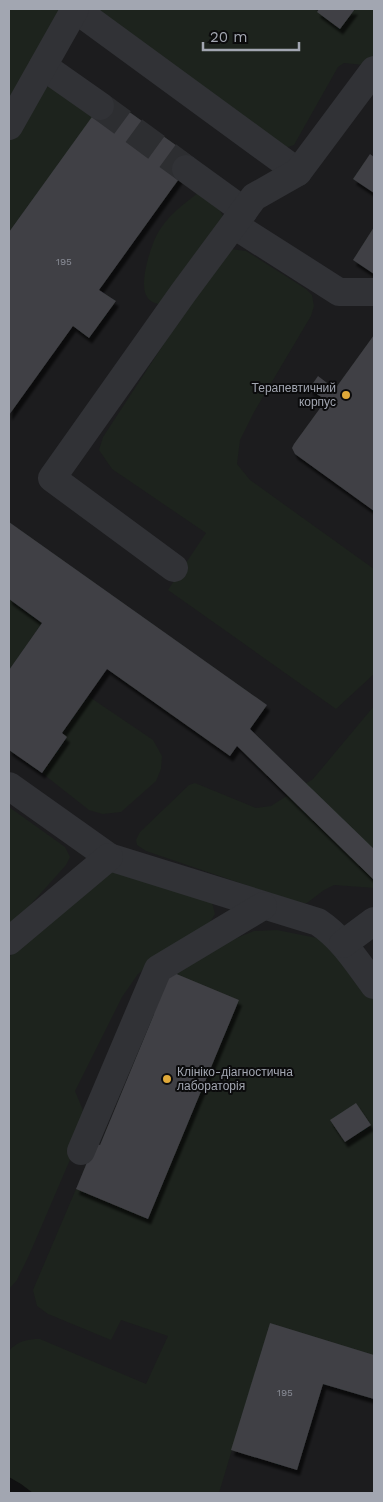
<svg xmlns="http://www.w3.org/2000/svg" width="383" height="1502" viewBox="0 0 383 1502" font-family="'Work Sans',sans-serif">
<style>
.built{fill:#1c1c1e}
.green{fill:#1d231d}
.building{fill:#3f4044;filter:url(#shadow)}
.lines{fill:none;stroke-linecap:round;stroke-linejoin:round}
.minor-tunnel{stroke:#2d2e31;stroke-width:28;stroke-dasharray:28 14;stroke-linecap:butt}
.minor{stroke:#313236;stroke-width:28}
.poi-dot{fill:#e0a939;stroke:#0b0b0c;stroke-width:2}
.labels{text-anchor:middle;stroke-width:4;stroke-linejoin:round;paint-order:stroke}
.number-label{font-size:10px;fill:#898c96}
.poi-label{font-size:12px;fill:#a2a6b1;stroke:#0b0b0c;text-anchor:end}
</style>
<defs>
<filter id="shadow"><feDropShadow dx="3" dy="5.5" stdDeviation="1" flood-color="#0009"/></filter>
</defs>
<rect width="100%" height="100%" fill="#101011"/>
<!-- built -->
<path class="built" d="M9,9h365v1484h-304l-61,-34z"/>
<!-- green -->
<g class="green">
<path d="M9,9h59l-59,105z"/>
<path d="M89,9h224l32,13 10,-13h19v55l-1,2 -29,-3 -6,4 -44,78 -15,5z"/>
<path d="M51,86l42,30 -84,116v-94l35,-51z"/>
<path d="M198,193l13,2 12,21 -62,89c-6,-2 -12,-3 -15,-10 -7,-14 6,-55 15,-67 9,-14 24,-25 37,-35z"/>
<path d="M231,249l15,2 60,38 6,6 2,11 -3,10 -57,96 -14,28 -3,24 13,16 124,89v105l-38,35 -168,-119 38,-57 -94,-64 -13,-19 4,-13 115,-176z"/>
<path d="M9,599l33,24 -33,47z"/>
<path d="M88,696l65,44 9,16 -1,13 -5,12 -35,31 -18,2 -14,-4 -47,-37 25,-36 -5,-4z"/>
<path d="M374,706v182l-40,-3 -10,5 -17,13h-8l-153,-52 -9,-6 -1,-5 4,-8 49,-47 6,-2 61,25 15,-2 42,-27z"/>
<path d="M9,807l56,40 5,10 -4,8 -43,48 -14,13z"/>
<path d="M111,870l101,32 3,12 -5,8 -56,38 -16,14 -16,23 -47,94 12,29 -57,133 -13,27 -8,9v-332z"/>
<path d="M277,930l40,8 15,7 42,52v358l-104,-32 -51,170h-186l-12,-9 -12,-7v-126c8,-10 19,-12 31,-12l106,45 22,-48 -47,-16 -10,20 -63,-26 -11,-8 -4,-16 43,-101 72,30 91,-219 -72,-30 45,-22 42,-17z"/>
</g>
<!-- building -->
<g class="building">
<path d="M319,9h36l-15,20 -23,-17z"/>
<path d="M107,96l87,62 -95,132 17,11 -27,37 -16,-12 -64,89v-183z"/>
<path d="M370,154l4,3v36l-21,-14z"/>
<path d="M374,227v47l-21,-14z"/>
<path d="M374,335v176l-79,-57 -3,-6 2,-4 32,-44 -17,-11 9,-13 17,13z"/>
<path d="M9,522l258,183 -17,24 124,120v31l-137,-134 -7,10 -123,-87 -45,64 5,4 -25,36 -33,-23v-80l33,-47 -33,-24z"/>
<path d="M167,970l72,30 -91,219 -72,-30 19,-46 5,2 54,-131 -5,-2z"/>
<path d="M356,1103l15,22 -26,17 -15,-22z"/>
<path d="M270,1323l104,32v44l-51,-15 -26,86 -66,-20z"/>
</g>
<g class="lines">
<!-- minor-tunnel -->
<path class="minor-tunnel" d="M100,106l86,63"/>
<!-- minor -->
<g class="minor">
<path d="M75,9l223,163"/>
<path d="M43,66l57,40"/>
<path d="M9,126l66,-117"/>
<path d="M186,169l58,42"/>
<path d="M234,225l105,67h35"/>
<path d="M174,568l-122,-90 131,-185 71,-96 44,-25 76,-102"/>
<path d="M9,786l100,71 209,65c25,17 38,39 56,63"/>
<path d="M9,941l100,-84"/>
<path d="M343,944l31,-23"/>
<path d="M81,1151l77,-182 105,-63"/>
</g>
</g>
<!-- markers -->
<g class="poi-dot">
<circle cx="346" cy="395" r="5"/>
<circle cx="167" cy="1079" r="5"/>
</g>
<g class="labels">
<!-- number labels -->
<g class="number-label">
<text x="64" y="265">195</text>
<text x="285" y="1396">195</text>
</g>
<!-- poi labels -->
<g class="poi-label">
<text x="336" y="392">Терапевтичний<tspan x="336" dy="14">корпус</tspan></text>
<text x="177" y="1076" text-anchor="start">Клініко-діагностична<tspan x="177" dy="14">лабораторія</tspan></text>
</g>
</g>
<!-- border -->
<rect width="383" height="1502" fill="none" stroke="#a2a6b1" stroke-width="20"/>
<!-- scale -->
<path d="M203 42v8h96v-8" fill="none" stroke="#a2a6b1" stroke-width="2.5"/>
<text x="210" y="42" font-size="15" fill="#a2a6b1" stroke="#0b0b0c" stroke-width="4" paint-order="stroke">20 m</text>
</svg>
